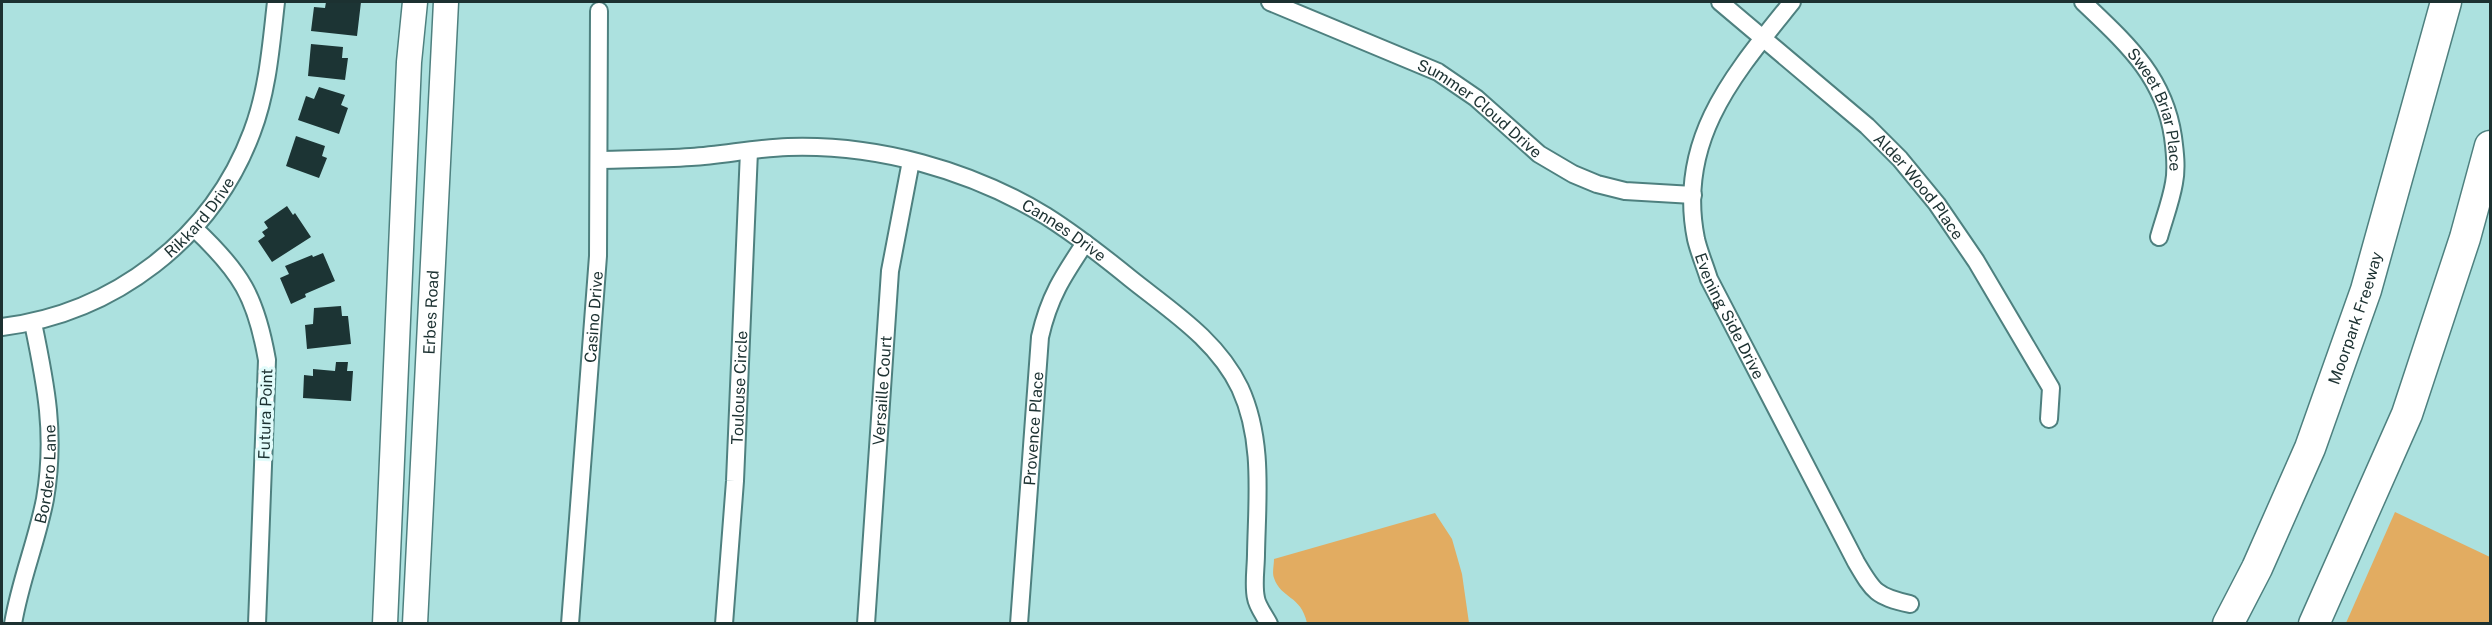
<svg xmlns="http://www.w3.org/2000/svg" width="2492" height="625" viewBox="0 0 2492 625" font-family="'Public Sans',sans-serif">
<style>
.green{fill:#e2ac61}
.building{fill:#1c3434}
.lines{fill:none;stroke-linecap:round;stroke-linejoin:round}
.minor-casing{stroke:#4e807f;stroke-width:20}
.secondary-casing{stroke:#4e807f;stroke-width:27}
.motorway-casing{stroke:#4e807f;stroke-width:33}
.minor{stroke:#fff;stroke-width:16}
.secondary{stroke:#fff;stroke-width:24}
.motorway{stroke:#fff;stroke-width:30}
.labels{text-anchor:middle;stroke-width:6;stroke-linejoin:round;paint-order:stroke}
.street-label{font-size:16px;fill:#1c3131;stroke:#e2fcfb}
</style>
<rect width="100%" height="100%" fill="#ace1df"/>
<!-- green -->
<g class="green">
<path d="M2395,512l95,45v66h-144z"/>
<path d="M1435,513l17,26 10,35 7,49h-162c-6,-28 -26,-24 -33,-45 -2,-5 0,-13 0,-19z"/>
</g>
<!-- building -->
<g class="building">
<path d="M326,2h35l-4,34 -46,-5 3,-24 11,1z"/>
<path d="M311,44l32,3 -1,11h6l-3,22 -37,-4z"/>
<path d="M319,87l26,8 -4,10 7,3 -9,26 -41,-14 8,-24 8,3z"/>
<path d="M296,136l29,10 -3,10 5,2 -8,20 -33,-12z"/>
<path d="M287,206l6,9 2,-2 16,24 -39,25 -14,-21 7,-5 -3,-4 6,-4 -4,-6z"/>
<path d="M323,253l12,28 -30,13 1,3 -15,7 -11,-26 9,-4 -4,-8 27,-11 1,2z"/>
<path d="M341,306l1,10h6l3,28 -44,5 -2,-24 8,-1 1,-16z"/>
<path d="M336,362h12l-1,9h6l-2,30 -48,-3 1,-23 9,1v-7l22,2z"/>
</g>
<g class="lines">
<defs>
<g id="minor">
<path id="s1" d="M1270,2l168,70 38,26 63,56 34,20 24,10 28,7 68,4"/>
<path id="s2" d="M1720,2l147,124 33,33 37,45 39,57 75,127 -2,31"/>
<path id="s3" d="M1792,2c-57,71 -116,137 -96,237 3,13 9,27 13,40l147,283c17,29 20,35 54,42"/>
<path id="s4" d="M2083,2c43,41 81,74 90,135 2,15 4,31 1,46 -3,18 -10,36 -15,54"/>
<path id="s5" d="M600,160c30,-1 61,-1 91,-3 32,-2 65,-9 97,-10 89,-3 182,23 258,69 30,19 58,41 85,63 40,32 86,61 109,109 24,52 17,111 16,166 0,14 -3,31 0,44 1,8 9,18 13,26"/>
<path d="M194,228c47,44 62,69 73,132l-10,264"/>
<path id="s6" d="M2,327c112,-14 210,-88 250,-195 16,-42 19,-87 24,-130"/>
<path id="s7" d="M13,624c7,-43 24,-83 32,-125 11,-64 1,-114 -12,-176"/>
<path id="s8" d="M570,624l28,-368 1,-245"/>
<path id="s9" d="M724,624l11,-143 14,-330"/>
<path id="s10" d="M866,624l24,-353 21,-110"/>
<path id="s11" d="M1019,624l21,-287c9,-40 23,-61 45,-94"/>
</g>
<g id="secondary">
<path d="M385,624l24,-562 6,-60"/>
<path id="s12" d="M415,624l31,-622"/>
</g>
<g id="motorway">
<path id="s13" d="M2228,624l29,-56 53,-120 56,-158 80,-288"/>
<path d="M2314,624l93,-210 58,-176 25,-92"/>
</g>
</defs>
<!-- minor casing -->
<use href="#minor" class="minor-casing"/>
<!-- secondary casing -->
<use href="#secondary" class="secondary-casing"/>
<!-- motorway casing -->
<use href="#motorway" class="motorway-casing"/>
<!-- minor -->
<use href="#minor" class="minor"/>
<!-- secondary -->
<use href="#secondary" class="secondary"/>
<!-- motorway -->
<use href="#motorway" class="motorway"/>
</g>
<g class="labels">
<!-- street labels -->
<g class="street-label">
<text dy="6" stroke="none"><textPath href="#s1" startOffset="237">Summer Cloud Drive</textPath></text>
<text dy="6" stroke="none"><textPath href="#s4" startOffset="134">Sweet Briar Place</textPath></text>
<text dy="6" stroke="none"><textPath href="#s2" startOffset="272">Alder Wood Place</textPath></text>
<text dy="6" stroke="none"><textPath href="#s6" startOffset="232">Rikkard Drive</textPath></text>
<text dy="6" stroke="none"><textPath href="#s5" startOffset="482">Cannes Drive</textPath></text>
<text dy="6" stroke="none"><textPath href="#s12" startOffset="312">Erbes Road</textPath></text>
<text dy="6" stroke="none"><textPath href="#s3" startOffset="350">Evening Side Drive</textPath></text>
<text dy="6" stroke="none"><textPath href="#s8" startOffset="308">Casino Drive</textPath></text>
<text dy="6" stroke="none"><textPath href="#s13" startOffset="332">Moorpark Freeway</textPath></text>
<text dy="6" stroke="none"><textPath href="#s9" startOffset="237">Toulouse Circle</textPath></text>
<text dy="6" stroke="none"><textPath href="#s10" startOffset="234">Versaille Court</textPath></text>
<text transform="translate(265 414) rotate(-88)" y="6">Futura Point</text>
<text dy="6" stroke="none"><textPath href="#s11" startOffset="196">Provence Place</textPath></text>
<text dy="6" stroke="none"><textPath href="#s7" startOffset="154">Bordero Lane</textPath></text>
</g>
</g>
<!-- border -->
<rect width="2492" height="625" fill="none" stroke="#1c3131" stroke-width="6"/>
</svg>
